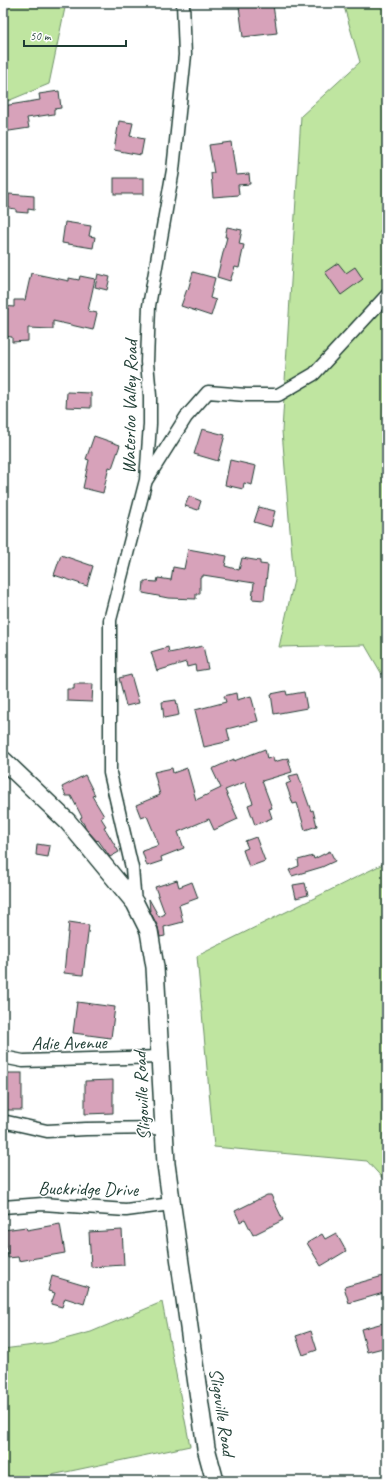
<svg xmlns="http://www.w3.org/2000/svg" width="390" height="1484" viewBox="0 0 390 1484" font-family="Caveat,sans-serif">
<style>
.green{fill:#bfe5a0;stroke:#6f916a}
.building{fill:#d7a2ba;stroke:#1f3d34}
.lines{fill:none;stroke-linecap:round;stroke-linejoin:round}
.street-casing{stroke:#1f3d34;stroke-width:15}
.secondary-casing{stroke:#1f3d34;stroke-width:20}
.street{stroke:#fff;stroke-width:12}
.secondary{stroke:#fff;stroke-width:17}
.labels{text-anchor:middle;stroke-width:3;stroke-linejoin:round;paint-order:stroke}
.street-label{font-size:19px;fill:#1f3d34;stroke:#fff}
</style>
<rect width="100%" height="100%" fill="#fff"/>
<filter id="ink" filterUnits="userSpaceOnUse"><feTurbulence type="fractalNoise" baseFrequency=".025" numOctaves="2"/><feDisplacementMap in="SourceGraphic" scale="8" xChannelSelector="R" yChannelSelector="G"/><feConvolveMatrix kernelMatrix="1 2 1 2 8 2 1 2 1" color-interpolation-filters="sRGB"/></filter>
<g filter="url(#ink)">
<!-- green -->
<g class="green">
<path d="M3,3h63l-17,81 -46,19z"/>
<path d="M343,3h44v680l-22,-38 -86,2 15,-67 -12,-149 19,-315 59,-54z"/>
<path d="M387,862v321l-20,-22 -153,-14 -17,-191z"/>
<path d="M162,1302l28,144 -167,35h-20v-132l47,-6 41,-11z"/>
</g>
<!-- building -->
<g class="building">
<path d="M265,3v3l8,-1 4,28 -34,4 -4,-31z"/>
<path d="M59,91l2,17 -7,1v5l-27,4 2,10 -26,4v-26l37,-6 -1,-6z"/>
<path d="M119,121l14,2 -3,13 14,3 -3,16 -27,-5z"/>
<path d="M231,142l5,33 13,-1 1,10 -12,1 1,10 -26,2 -2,-24h3l-5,-28z"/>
<rect x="114" y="178" width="30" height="16"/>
<path d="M9,194l25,2v14l-6,-1v4l-12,-1v-3l-7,-1z"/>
<path d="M65,222l26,4 -2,10 6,1 -2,11 -31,-5z"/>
<path d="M227,227l15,3 -3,14 5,1 -5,23 -4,-1 -5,14 -13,-4 10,-40h-2z"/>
<path d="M338,263l8,10 9,-6 8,12 -22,16 -16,-23z"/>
<path d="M193,272l22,6 -5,20 6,2 -5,16 -30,-10 6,-17 1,1z"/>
<path d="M31,273l38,8v-3l10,2 1,-4 15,3 -7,32 9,2 -4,17 -40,-9v8l-25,-1v13l-16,1v-5l-9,-1v-30l11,1v-7h11z"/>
<path d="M98,274l12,3 -3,13 -12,-3z"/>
<path d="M67,392l24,1v15l-25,-1z"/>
<path d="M202,429l23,6 -7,26 -24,-7z"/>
<path d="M94,436l26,9 -8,23 -3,-1 -6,26 -20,-5 6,-28 -3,-1z"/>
<path d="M230,460l26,6 -4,19 -8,-2 -1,6 -18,-4z"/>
<path d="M189,496l12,5 -3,9 -13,-4z"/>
<path d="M259,507l16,4 -4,16 -17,-5z"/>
<path d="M188,549l39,7 -2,10 14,4 3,-12 18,3v3l8,1 -4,35 -12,-1 2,-16 -51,-8v2h-3v17h-4v5l-28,-1 -25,-5 1,-12 13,1 1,-4 13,2 2,-13 11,2z"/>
<path d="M61,555l32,11 -6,20 -33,-11z"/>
<path d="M203,646l5,23 -12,2 -1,-6 -8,2 -1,-5 -29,9 -6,-19 17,-5 1,6z"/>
<path d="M131,675l8,28 -13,3 -7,-28z"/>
<path d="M74,684h19l-1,18 -25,-1v-12h7z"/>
<path d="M286,691l1,4 17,-3 3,16 -33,6 -3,-20z"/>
<path d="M236,693l1,7 14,-4 7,25 -31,8 3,12 -26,6 -9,-37 31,-8 -2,-6z"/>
<path d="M176,700l3,15 -15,3 -2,-16z"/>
<path d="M265,749l2,10 6,-2 1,5 14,-4 4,14 -30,9 10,27 -3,1 3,9 -17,7 -7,-20 5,-2 -8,-21 -20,8 13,29 -24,11 -5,-11 -31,13 6,16 -23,9 1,4 -15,5 -5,-15 17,-6 -12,-29 -6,2 -5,-13 24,-10 -6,-23 18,-4 1,5 14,-5 9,32 25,-12 -9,-19 22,-10v2z"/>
<path d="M298,774l13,37 2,-1 4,16 -12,4 -8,-27 -4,1 -7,-20 5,-2 -2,-6z"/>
<path d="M85,775l10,20 -3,1 12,20 -3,2 5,8 -2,1 15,25 -9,5 -12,-17 -1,1 -9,-10 -8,-13 2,-1 -11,-21h-5l-4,-9z"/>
<path d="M256,837l9,24 -16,6 -6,-17 5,-2 -3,-7z"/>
<path d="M37,844l13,2 -2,11 -12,-2z"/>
<path d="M330,851l5,10 -13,6 -30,9 -3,-6 10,-4 -1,-6 15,-4 1,3z"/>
<path d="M177,880l2,7 13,-5 6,16 -19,7 4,17 -19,5 1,9 -5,1 -2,-10 -8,-16 -1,-12 10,18 6,-3 -10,-27z"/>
<path d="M305,883l3,12 -12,3 -3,-13z"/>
<path d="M69,922l20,3 -6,50 -19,-2z"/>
<path d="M77,1002l38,5 -4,31 -38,-5z"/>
<rect x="3" y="1073" width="19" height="37"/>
<path d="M113,1080v33l-28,1v-33z"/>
<path d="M267,1195h4l12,25 -30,15 -8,-16 -5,3 -5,-11z"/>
<path d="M60,1224l5,29 -46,8 -1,-4 -10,1 -4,-28 22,-3 1,3z"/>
<path d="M122,1230l2,35 -33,2 -2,-35z"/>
<path d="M336,1233l10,18 -25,15 -14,-23 15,-9 3,5z"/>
<path d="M387,1275v17l-38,11 -5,-16z"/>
<path d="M52,1276l37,11 -5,17 -19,-6 -3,9 -11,-3 4,-11 -7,-2z"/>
<path d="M387,1322v25l-20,5 -6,-23z"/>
<path d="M311,1331l6,19 -14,5 -7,-19z"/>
</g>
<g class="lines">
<defs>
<g id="street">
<path d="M147,479l39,-62 22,-25 38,3h32l36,-21 73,-79"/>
<path d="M135,903l-3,-35 -22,-95v-153l36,-140 4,-56v-28l-3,-34 2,-56 24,-136 12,-115 -2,-52"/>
<path d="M3,1057l20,4 137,-4"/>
<path d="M3,1123l4,-1 40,9 39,-2 78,-1"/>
<path d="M3,1207l40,-3 83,6 45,-6"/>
</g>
<path id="secondary" d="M3,760l65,62 67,81 14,28 6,36 11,197 40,284 9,33"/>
</defs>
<!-- street casing -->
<use href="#street" class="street-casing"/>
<!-- secondary casing -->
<use href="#secondary" class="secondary-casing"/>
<!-- street -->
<use href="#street" class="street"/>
<!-- secondary -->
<use href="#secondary" class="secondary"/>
</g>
</g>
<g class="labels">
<!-- street labels -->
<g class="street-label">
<text transform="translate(129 407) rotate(-89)" y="7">Waterloo Valley Road</text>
<text transform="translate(69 1042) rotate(-1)" y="7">Adie Avenue</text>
<text transform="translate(141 1096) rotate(-93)" y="7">Sligoville Road</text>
<text transform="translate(88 1188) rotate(1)" y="7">Buckridge Drive</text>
<text transform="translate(223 1412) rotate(81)" y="7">Sligoville Road</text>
</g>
</g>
<!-- margin -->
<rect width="390" height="1484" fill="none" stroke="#fff" stroke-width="16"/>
<rect x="8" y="8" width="374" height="1468" fill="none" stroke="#1f3d34" stroke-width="1.5" filter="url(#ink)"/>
<!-- scale -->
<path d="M24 40v6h102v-6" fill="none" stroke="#1f3d34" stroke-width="2"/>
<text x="30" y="40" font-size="12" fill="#1f3d34" stroke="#ffffff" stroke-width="3" paint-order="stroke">50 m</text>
</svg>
